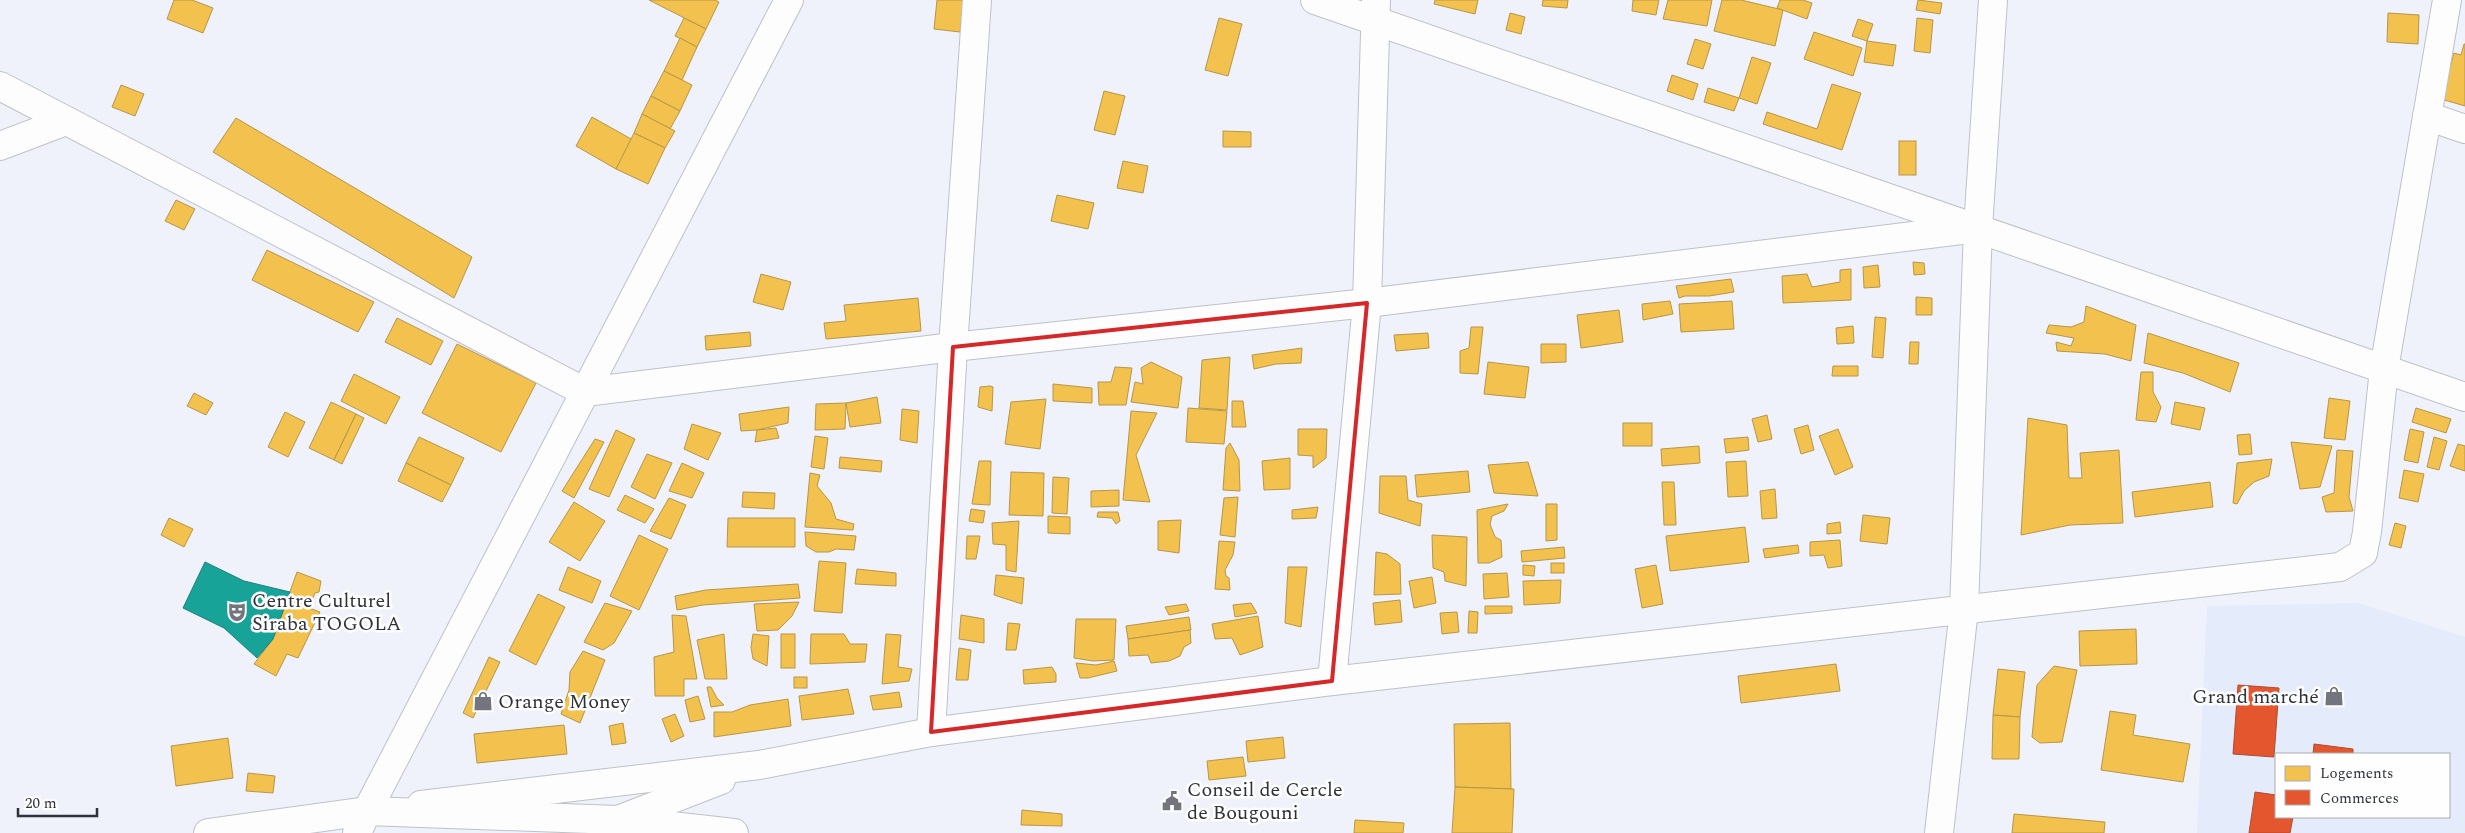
<svg xmlns="http://www.w3.org/2000/svg" width="2465" height="833" viewBox="0 0 2465 833" font-family="Spectral,serif">
<style>
.built{fill:#e4ebfb;fill-rule:evenodd}
.homes{fill:#f2c14e;stroke:#b79648}
.shops{fill:#e4572e;stroke:#ad4c32}
.public{fill:#17a398;stroke:#1e817c}
.lines{fill:none;stroke-linecap:round;stroke-linejoin:round}
.street-casing{stroke:#bec1c8;stroke-width:30}
.secondary-casing{stroke:#bec1c8;stroke-width:30}
.street{stroke:#fdfdfe;stroke-width:28}
.secondary{stroke:#fdfdfe;stroke-width:28}
.marked{fill:none;stroke:#d62828;stroke-width:4;stroke-linejoin:round}
.labels{text-anchor:middle;stroke-width:5;stroke-linejoin:round;paint-order:stroke}
.poi-label{font-size:20px;fill:#2e323a;stroke:#fefefe;text-anchor:start}
</style>
<rect width="100%" height="100%" fill="#eff2fa"/>
<!-- built -->
<path class="built" d="M2359,603l106,34v196h-268l10,-227zM2276,754h173v63h-173z"/>
<!-- homes -->
<g class="homes">
<path d="M174,0h18l21,8 -10,25 -36,-14z"/>
<path d="M649,0h66l4,2 -13,27z"/>
<path d="M937,0h27l-4,32 -26,-3z"/>
<path d="M1435,0h43l-3,14 -41,-10z"/>
<path d="M1543,0h25l-1,8 -25,-2z"/>
<path d="M1633,0h26l-3,15 -24,-4z"/>
<path d="M1668,0h44l-5,26 -44,-7z"/>
<path d="M1722,0h19l42,10 -8,36 -61,-15z"/>
<path d="M1780,0h23l9,3 -5,16 -30,-11z"/>
<path d="M1918,0l24,3 -2,11 -24,-4z"/>
<path d="M1510,13l15,4 -4,17 -15,-4z"/>
<path d="M2388,13l31,2 -1,29 -31,-2z"/>
<path d="M684,18l22,11 -9,18 -22,-11z"/>
<path d="M1219,18l23,6 -14,52 -23,-6z"/>
<path d="M1917,18l16,2 -3,33 -16,-2z"/>
<path d="M1858,19l15,5 -6,17 -15,-5z"/>
<path d="M1814,32l48,16 -9,28 -49,-17z"/>
<path d="M680,38l17,9 -15,33 -18,-9z"/>
<path d="M1695,39l16,5 -8,25 -16,-5z"/>
<path d="M1867,41l29,4 -3,21 -29,-4z"/>
<path d="M2464,44h1v62l-24,-7 13,-46 7,2z"/>
<path d="M1752,57l19,6 -14,41 -18,-6z"/>
<path d="M664,71l28,14 -12,26 -29,-15z"/>
<path d="M1672,75l26,9 -5,16 -26,-9z"/>
<path d="M1832,84l29,9 -19,57 -79,-26 4,-12 50,17z"/>
<path d="M121,85l23,9 -9,22 -23,-9z"/>
<path d="M1708,88l31,10 -5,13 -30,-9z"/>
<path d="M1104,91l21,5 -10,39 -21,-5z"/>
<path d="M651,96l29,15 -10,18 -28,-15z"/>
<path d="M642,114l33,17 -10,17 -31,-15z"/>
<path d="M592,117l41,23 -17,29 -40,-23z"/>
<path d="M236,118l236,139 -18,41 -241,-146z"/>
<path d="M1223,131l28,1v15h-28z"/>
<path d="M634,133l31,15 -17,36 -32,-15z"/>
<rect x="1899" y="141" width="17" height="34"/>
<path d="M1123,161l25,5 -5,27 -26,-5z"/>
<path d="M1057,195l37,8 -6,26 -37,-8z"/>
<path d="M176,200l19,9 -11,21 -19,-9z"/>
<path d="M267,250l107,52 -16,30 -106,-52z"/>
<path d="M1913,262l11,1 1,11 -11,1z"/>
<path d="M1878,265l2,22 -16,1 -1,-21z"/>
<path d="M1851,269v31l-68,3 -1,-27 25,-2 5,13 28,-5v-12z"/>
<path d="M761,274l30,8 -8,28 -30,-8z"/>
<path d="M1731,279l3,13 -25,4h-24l-6,2 -3,-12z"/>
<path d="M1916,297l16,1v17h-16z"/>
<path d="M918,298l3,33 -95,8 -2,-16 22,-2 -2,-16z"/>
<path d="M1670,301l3,13 -30,6 -1,-16z"/>
<path d="M1732,301l2,28 -53,3 -2,-28z"/>
<path d="M2086,306l50,19 -5,36 -26,-7 -48,-3 -1,-9 15,4 3,-8 -28,-5 3,-8 22,2 13,-5z"/>
<path d="M1619,310l4,32 -42,6 -4,-33z"/>
<path d="M1875,317l11,1 -3,40 -11,-1z"/>
<path d="M397,318l46,23 -12,24 -46,-23z"/>
<path d="M1853,326l1,17 -17,1 -1,-16z"/>
<path d="M1471,327h12l-5,47 -18,-1v-22l9,-3z"/>
<path d="M750,332l1,14 -45,4 -1,-14z"/>
<path d="M1428,333l1,15 -33,3 -2,-16z"/>
<path d="M2148,333l91,30 -9,29 -47,-19 -39,-10z"/>
<path d="M1910,342h9l-1,22h-9z"/>
<path d="M457,344l79,39 -35,69 -79,-39z"/>
<path d="M1541,344h25v18l-25,1z"/>
<path d="M1302,348l-1,15 -25,1 -22,5 -2,-14z"/>
<path d="M1230,357l-3,53 -28,-2 3,-48z"/>
<path d="M1151,362l31,15 -4,31 -47,-6 4,-20 8,2 -2,-16z"/>
<path d="M1488,362l41,5 -4,31 -41,-4z"/>
<path d="M1833,366h25v10h-26z"/>
<path d="M1115,367l17,1 -6,37h-27l-1,-23h13z"/>
<path d="M2141,372h12v20l8,15 -5,15 -20,-2z"/>
<path d="M354,374l46,23 -14,27 -45,-23z"/>
<path d="M1053,384l39,4v15l-39,-2z"/>
<path d="M990,386l3,1 -1,24 -14,-4 2,-20z"/>
<path d="M194,393l19,10 -7,12 -19,-9z"/>
<path d="M877,397l4,26 -31,4 -4,-24z"/>
<path d="M2329,398l21,3 -5,39 -21,-2z"/>
<path d="M1046,399l-6,50 -35,-5 6,-42z"/>
<path d="M1232,401h11l3,26h-14z"/>
<path d="M331,402l25,12 -22,46 -25,-12z"/>
<path d="M2175,402l30,6 -5,22 -29,-6z"/>
<path d="M846,403l-1,26 -30,1 1,-26z"/>
<path d="M789,407l-1,16 -31,7 -16,1 -2,-17z"/>
<path d="M1188,408l39,3 -3,33 -38,-2z"/>
<path d="M2416,408l35,11 -5,14 -34,-11z"/>
<path d="M902,409l17,2 -2,32 -17,-3z"/>
<path d="M1131,411l26,2 -21,42 14,47 -27,-2z"/>
<path d="M285,412l20,10 -17,35 -20,-10z"/>
<path d="M356,414l8,4 -22,46 -8,-4z"/>
<path d="M1767,415l5,24 -14,3 -6,-23z"/>
<path d="M2028,418l39,7 2,53h13l-2,-25 39,-3 4,73 -53,2 -49,10z"/>
<rect x="1623" y="423" width="29" height="23"/>
<path d="M692,424l29,9 -13,27 -24,-11z"/>
<path d="M1808,425l6,25 -13,4 -7,-25z"/>
<path d="M776,428l3,10 -24,4 2,-12z"/>
<path d="M1298,429h29l-1,29 -13,10v-12l-15,-1z"/>
<path d="M1838,429l15,38 -18,8 -16,-39z"/>
<path d="M2410,429l14,3 -6,31 -14,-3z"/>
<path d="M616,430l19,9 -26,58 -20,-8z"/>
<path d="M2250,434l2,20 -13,1 -2,-20z"/>
<path d="M815,436l13,2 -4,31 -13,-2z"/>
<path d="M419,437l45,21 -13,27 -45,-22z"/>
<path d="M1748,437l1,13 -23,3 -2,-14z"/>
<path d="M2434,437l13,4 -8,29 -12,-3z"/>
<path d="M595,439l9,3 -30,56 -12,-7z"/>
<path d="M2291,442l41,4 -12,41 -20,2z"/>
<path d="M1230,443l9,17 1,31 -17,-1 3,-42z"/>
<path d="M2458,444l7,2v25l-15,-5z"/>
<path d="M1699,446l1,17 -38,3 -1,-17z"/>
<path d="M2337,450l16,1 -4,46 4,14 -27,1 -4,-15 12,-4z"/>
<path d="M647,454l25,9 -17,36 -24,-12z"/>
<path d="M840,457l42,4 -1,11 -42,-4z"/>
<path d="M1290,458v31l-26,1 -2,-29z"/>
<path d="M2272,459l-3,17 -15,6 -10,9 -7,13 -4,-1 4,-40z"/>
<path d="M979,461h12l-1,44 -18,-1z"/>
<path d="M1746,461l2,35 -20,1 -2,-35z"/>
<path d="M1528,462l10,34 -44,-3 -6,-28z"/>
<path d="M406,463l45,22 -9,17 -44,-21z"/>
<path d="M682,463l22,10 -12,25 -23,-7z"/>
<path d="M2404,470l20,4 -6,28 -19,-4z"/>
<path d="M1468,471l2,21 -53,5 -2,-22z"/>
<path d="M1011,472l33,1 -1,43 -34,-1z"/>
<path d="M810,473l10,2 -3,11 14,17 5,16 18,5 -1,6 -48,-3z"/>
<path d="M1380,476h26l2,24 14,4 -2,22 -41,-13z"/>
<path d="M1053,477l16,1 -2,36 -15,-1z"/>
<path d="M1662,482h12l2,43h-12z"/>
<path d="M2210,482l3,25 -78,10 -3,-25z"/>
<path d="M1775,489l2,29 -15,1 -2,-28z"/>
<path d="M1119,490v16l-28,1v-16z"/>
<path d="M743,492l32,1 -1,16 -32,-2z"/>
<path d="M625,495l29,14 -9,14 -28,-13z"/>
<path d="M1238,497l-3,40 -15,-2 4,-37z"/>
<path d="M669,498l17,7 -15,34 -21,-8z"/>
<path d="M574,502l31,19 -25,40 -31,-19z"/>
<path d="M1508,504l-4,7 -12,5 -2,8 5,13 6,3 1,17 -13,6h-11l-1,-53z"/>
<path d="M1546,504h11v36l-11,1z"/>
<path d="M1318,507l-2,11 -24,1v-9z"/>
<path d="M971,509l14,2 -2,12 -14,-2z"/>
<path d="M1098,512h20l2,9 -4,3 -4,-6 -15,-1z"/>
<path d="M1863,515l27,3 -3,26 -27,-3z"/>
<path d="M1048,516l22,1v17l-22,-1z"/>
<path d="M169,518l24,11 -9,18 -23,-12z"/>
<path d="M728,518h67v29h-68z"/>
<path d="M1181,520l-2,33 -21,-3v-29z"/>
<path d="M1019,521l-3,51 -10,-2v-25l-13,-1 -1,-21z"/>
<path d="M1840,522l1,11 -14,1v-10z"/>
<path d="M2395,523l11,3 -5,22 -12,-3z"/>
<path d="M1745,527l4,35 -79,9 -4,-35z"/>
<path d="M805,532l51,4 -2,14 -18,-1 -7,3h-13l-10,-6z"/>
<path d="M639,535l29,14 -29,61 -29,-14z"/>
<path d="M1432,535l35,2 -1,49 -21,-5 -1,-9 -11,-4z"/>
<path d="M967,536h13l-4,23h-10z"/>
<path d="M1840,540l2,26 -14,2 -4,-13 -14,1v-14z"/>
<path d="M1219,541l16,1 -2,13 -8,15 1,6 3,2 1,12 -15,-1z"/>
<path d="M1798,545l1,8 -34,5 -2,-9z"/>
<path d="M1564,547l1,11 -43,4 -1,-11z"/>
<path d="M1376,552l11,2 13,10 1,30 -27,1z"/>
<path d="M819,561l27,2 -4,50 -28,-2z"/>
<rect x="1551" y="563" width="13" height="10"/>
<path d="M1523,565l12,1 -1,10 -11,-1z"/>
<path d="M1656,565l7,39 -21,4 -7,-39z"/>
<path d="M568,567l33,14 -9,22 -33,-13z"/>
<path d="M1288,567h19l-6,60 -16,-4z"/>
<path d="M857,569l39,4v13l-41,-2z"/>
<path d="M297,572l24,9 -2,11 -4,1 -6,15 11,4 -22,46 -11,-4 -11,22 -22,-12 19,-25z"/>
<path d="M1507,573l2,24 -25,2 -1,-25z"/>
<path d="M996,575l28,3 -2,26 -28,-9z"/>
<path d="M1432,577l4,26 -22,5 -5,-27z"/>
<path d="M1561,580l-1,23 -36,2 -1,-24z"/>
<path d="M798,584l2,14 -97,7 -26,5 -2,-14 31,-6z"/>
<path d="M538,594l27,13 -29,58 -27,-14z"/>
<path d="M1400,600l2,22 -27,3 -2,-22z"/>
<path d="M799,602l-7,14 -14,14 -21,1 -3,-27z"/>
<path d="M605,603l27,8 -18,32 -11,7 -19,-8z"/>
<path d="M1251,603l6,10 -22,4 -2,-12z"/>
<path d="M1186,604l3,7 -20,4 -4,-8z"/>
<path d="M1485,606h27v7l-27,1z"/>
<path d="M1469,611l9,1 -1,21h-9z"/>
<path d="M1457,612l2,20 -17,2 -2,-21z"/>
<path d="M672,615l14,1 11,63h-13v17h-29l-1,-39 20,-5z"/>
<path d="M961,615l23,4v24l-25,-4z"/>
<path d="M1258,616l5,31 -23,8 -8,-17 -17,1 -3,-15z"/>
<path d="M1189,617l2,13 -63,9 -2,-13z"/>
<path d="M1076,619h40l-2,41 -21,1 -19,-3z"/>
<path d="M1008,623l12,1 -4,26h-10z"/>
<path d="M2136,629l1,35 -57,2 -1,-35z"/>
<path d="M1190,630l1,13 -7,4 -4,9 -11,5 -18,2 -3,-8 -19,1 -1,-17z"/>
<path d="M724,634l3,45h-22l-8,-39z"/>
<path d="M753,634l16,2 -2,30 -14,-7 -2,-12z"/>
<rect x="781" y="634" width="14" height="34"/>
<path d="M811,634h33l6,10h17l-2,18 -55,2z"/>
<path d="M886,634l15,1 -3,32 14,2 -3,12 -27,3z"/>
<path d="M959,648l12,2 -3,30h-12z"/>
<path d="M583,651l22,9 -25,63 -19,-9 8,-24 1,-18z"/>
<path d="M489,657l11,5 -27,56 -10,-5z"/>
<path d="M1114,661l3,10 -29,7h-8l-4,-15 20,2z"/>
<path d="M1836,664l4,27 -99,12 -3,-27z"/>
<path d="M2054,666l23,4 -15,72 -22,1 -8,-6 5,-52z"/>
<path d="M1052,667l4,7v8l-32,2 -1,-14z"/>
<path d="M1998,669l27,3 -5,45 -27,-2z"/>
<rect x="794" y="677" width="13" height="11"/>
<path d="M707,687h4l6,11 7,7 -13,2z"/>
<path d="M848,689l6,25 -52,6 -3,-24z"/>
<path d="M899,692l3,15 -29,3 -3,-14z"/>
<path d="M698,696l7,23 -15,3 -5,-22z"/>
<path d="M788,699l3,27 -77,11v-25h18l18,-7z"/>
<path d="M2110,711l26,4 -3,20 57,9 -7,38 -82,-12z"/>
<path d="M675,714l9,22 -13,6 -9,-23z"/>
<path d="M1993,715l27,2 -1,42h-27z"/>
<path d="M623,723l3,20 -14,2 -3,-19z"/>
<path d="M1510,723l1,66 -56,-2 -1,-63z"/>
<path d="M564,725l3,29 -90,9 -3,-29z"/>
<path d="M1283,737l2,21 -37,4 -2,-21z"/>
<path d="M228,738l5,40 -57,8 -5,-40z"/>
<path d="M1243,757l3,19 -37,4 -2,-19z"/>
<path d="M248,773l27,3 -2,17 -27,-2z"/>
<path d="M1455,787l59,2 -2,44h-60z"/>
<path d="M1022,810l40,4v12l-41,-1z"/>
<path d="M2014,814l91,8 -1,11h-92z"/>
<path d="M1355,820l49,3 -1,10h-49z"/>
</g>
<!-- shops -->
<g class="shops">
<path d="M2238,685l41,3 -5,69 -41,-3z"/>
<path d="M2314,744l39,5v5h-40z"/>
<path d="M2255,792l21,3v22h17l-3,16h-41z"/>
</g>
<!-- public -->
<path class="public" d="M205,562l39,19 46,11 -17,47 -16,19 -33,-30 -41,-20z"/>
<g class="lines">
<defs>
<g id="street">
<path d="M1315,0l1150,397"/>
<path d="M0,86l585,306 368,-45 414,-44 611,-75"/>
<path d="M2427,116l38,13"/>
<path d="M0,146l66,-25"/>
<path d="M1332,681l35,-378 9,-303"/>
<path d="M931,732l22,-385 24,-347"/>
<path d="M421,805l338,-40 172,-33 401,-51 1008,-114 23,-14 4,-21 17,-163 63,-369"/>
<path d="M617,829l1,-9 103,-40"/>
</g>
<g id="secondary">
<path d="M208,833l159,-22 251,9 116,13"/>
<path d="M357,833l10,-22 422,-811"/>
<path d="M1939,833l25,-224 14,-381 15,-228"/>
</g>
</defs>
<!-- street casing -->
<use href="#street" class="street-casing"/>
<!-- secondary casing -->
<use href="#secondary" class="secondary-casing"/>
<!-- street -->
<use href="#street" class="street"/>
<!-- secondary -->
<use href="#secondary" class="secondary"/>
</g>
<!-- marked area -->
<path class="marked" d="M1367,303l-35,378 -401,51 22,-385z"/>
<!-- icons -->
<defs>
<symbol id="theatre-bare" viewBox="-9 -9 18 18"><path d="M-5-5.5Q0-4 5-5.5V0Q5 5 0 6Q-5 5-5 0ZM-3.3-2.5H-1v1.5H-3.3ZM1-2.5H3.3v1.5H1ZM-2.8 1Q0 5.5 2.8 1Z" fill="#72757d" stroke="#fefefe" stroke-width="2.5" paint-order="stroke"/></symbol>
<symbol id="shop-bare" viewBox="-9 -9 18 18"><path d="M-5-2.5h2.3a2.7 3.5 0 0 1 5.4 0H5L5.5 6h-11ZM-1.5-2.5h3a1.5 2.3 0 0 0-3 0Z" fill="#72757d" stroke="#fefefe" stroke-width="2.5" paint-order="stroke"/></symbol>
<symbol id="civic-bare" viewBox="-9 -9 18 18"><path d="M-.6-6.5H3V-4.5H.6V-3L4-1V1h2V6H-6V1h2V-1L-.6-3ZM-1.2 2.5V6h2.4V2.5Z" fill="#72757d" stroke="#fefefe" stroke-width="2.5" paint-order="stroke"/></symbol>
</defs>
<g fill-rule="evenodd">
<use href="#theatre-bare" x="223" y="598" width="28" height="28"/>
<use href="#shop-bare" x="2320" y="682" width="28" height="28"/>
<use href="#shop-bare" x="469" y="687" width="28" height="28"/>
<use href="#civic-bare" x="1158" y="787" width="28" height="28"/>
</g>
<g class="labels">
<!-- poi labels -->
<g class="poi-label">
<text x="252" y="607">Centre Culturel<tspan x="252" dy="23">Siraba TOGOLA</tspan></text>
<text x="2319" y="703" text-anchor="end">Grand marché</text>
<text x="498" y="708">Orange Money</text>
<text x="1187" y="796">Conseil de Cercle<tspan x="1187" dy="23">de Bougouni</tspan></text>
</g>
</g>
<!-- legend -->
<rect x="2275" y="753" width="175" height="65" fill="#fefefe" stroke="#abacb0"/>
<rect x="2285" y="766" width="25" height="15" fill="#f2c14e" stroke="#abacb0"/>
<text x="2320" y="778" font-size="15" fill="#2e323a">Logements</text>
<rect x="2285" y="790" width="25" height="15" fill="#e4572e" stroke="#abacb0"/>
<text x="2320" y="803" font-size="15" fill="#2e323a">Commerces</text>
<!-- scale -->
<path d="M18 808v8h79v-8" fill="none" stroke="#2e323a" stroke-width="2.5"/>
<text x="25" y="808" font-size="15" fill="#2e323a" stroke="#fefefe" stroke-width="4" paint-order="stroke">20 m</text>
</svg>
